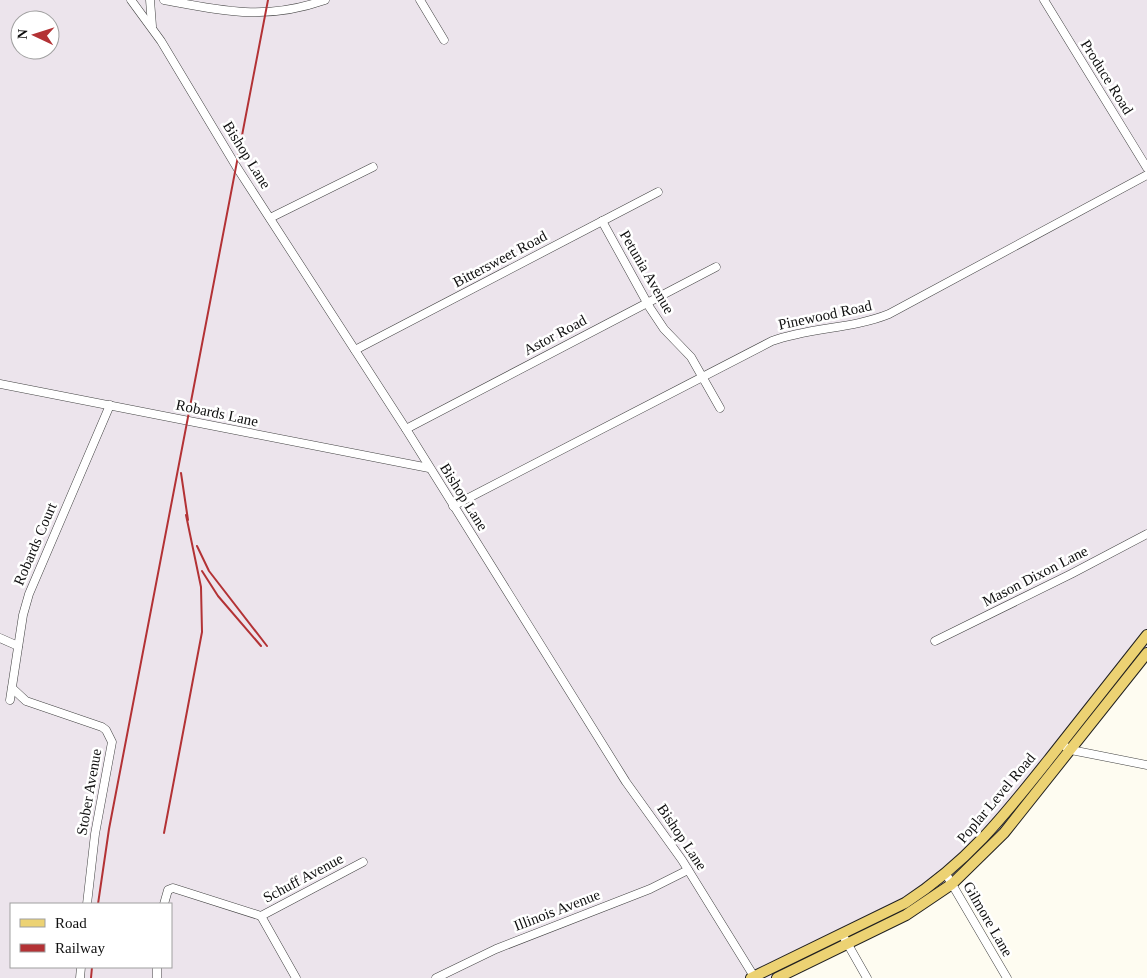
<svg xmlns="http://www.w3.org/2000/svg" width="1147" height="978" viewBox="0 0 1147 978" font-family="'Times New Roman',serif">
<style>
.industrial{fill:#ece4ec;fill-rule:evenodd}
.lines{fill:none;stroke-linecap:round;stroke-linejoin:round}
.minor-casing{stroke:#424242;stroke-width:9}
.major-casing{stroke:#202020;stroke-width:12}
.minor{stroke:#fff;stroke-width:8}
.major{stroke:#ecd273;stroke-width:10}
.rail{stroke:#b33235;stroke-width:2}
.labels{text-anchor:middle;stroke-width:5;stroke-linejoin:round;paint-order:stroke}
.street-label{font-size:15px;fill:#0f0f0f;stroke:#fff}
</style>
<rect width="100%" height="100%" fill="#fefcf1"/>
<!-- industrial -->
<path class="industrial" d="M0,0h1147v653l-163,201 -78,61 -117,58 2,5h-791zM20,20h30v30h-30zM11,904h160v63h-160z"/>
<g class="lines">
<defs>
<g id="minor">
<path d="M131,0l30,41 75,125 170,263 220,353 56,78 73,118"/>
<path d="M150,0l2,26"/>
<path d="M164,0c61,11 101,21 161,0"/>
<path d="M420,0l24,40"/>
<path d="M1044,0l103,168"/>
<path d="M270,218l103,-51"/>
<path d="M602,221l48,87 14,21 27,28 29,51"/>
<path d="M355,350l303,-158"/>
<path d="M0,384l429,84"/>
<path d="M406,429l310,-162"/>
<path d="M453,506l319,-165c38,-14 80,-12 117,-27l258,-139"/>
<path d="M0,638l18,8"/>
<path d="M935,641l136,-67 76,-40"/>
<path d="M12,688l14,13 76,26 4,3 6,12 -17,92 -8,70"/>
<path d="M10,700l13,-85 6,-21 81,-189"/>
<path d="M1066,747l5,3 76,15"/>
<path d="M946,874l61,104"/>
<path d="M164,904l4,-14 5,-2 88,28 102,-54"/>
<path d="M261,916l35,62"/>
<path d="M842,934l25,44"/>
<path d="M80,978l1,-11"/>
<path d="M157,978v-11"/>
<path d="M436,978l60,-29 154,-60 38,-19"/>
</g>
<g id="major">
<path d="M751,978l154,-75c63,-41 99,-87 145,-145 32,-41 65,-82 97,-123"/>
<path d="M777,978l129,-63 46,-31 52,-51 143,-180"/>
</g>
</defs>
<!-- minor casing -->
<use href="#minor" class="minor-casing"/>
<!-- major casing -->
<use href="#major" class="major-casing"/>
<!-- minor -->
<use href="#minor" class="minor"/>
<!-- major -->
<use href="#major" class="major"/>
<!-- rail -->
<g class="rail">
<path d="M181,473l7,47"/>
<path d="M197,546l12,25 58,75"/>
<path d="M202,571l16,25 43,50"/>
<path d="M164,833l38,-201 -1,-45 -15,-72"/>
<path d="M98,904l11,-75 159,-829"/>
<path d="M91,978l1,-11"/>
</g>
</g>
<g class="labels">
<!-- street labels -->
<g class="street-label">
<text transform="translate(1107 77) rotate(58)" y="5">Produce Road</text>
<text transform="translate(247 155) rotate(58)" y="5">Bishop Lane</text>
<text transform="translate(500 259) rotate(-28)" y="5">Bittersweet Road</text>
<text transform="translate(647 272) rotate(60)" y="5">Petunia Avenue</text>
<text transform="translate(825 315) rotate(-12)" y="5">Pinewood Road</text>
<text transform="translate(555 335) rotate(-28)" y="5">Astor Road</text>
<text transform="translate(217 413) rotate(12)" y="5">Robards Lane</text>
<text transform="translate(464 497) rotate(58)" y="5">Bishop Lane</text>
<text transform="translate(35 544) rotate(-67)" y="5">Robards Court</text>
<text transform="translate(1035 576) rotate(-27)" y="5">Mason Dixon Lane</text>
<text transform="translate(89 792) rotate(-80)" y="5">Stober Avenue</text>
<text transform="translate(996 798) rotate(-50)" y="5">Poplar Level Road</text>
<text transform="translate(682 837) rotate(56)" y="5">Bishop Lane</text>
<text transform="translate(303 878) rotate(-28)" y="5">Schuff Avenue</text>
<text transform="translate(557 910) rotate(-21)" y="5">Illinois Avenue</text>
<text transform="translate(988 919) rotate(60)" y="5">Gilmore Lane</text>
</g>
</g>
<!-- legend -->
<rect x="10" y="903" width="162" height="65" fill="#ffffff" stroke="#9f9f9f"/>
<rect x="20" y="919" width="25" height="8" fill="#ecd273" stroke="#9f9f9f"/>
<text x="55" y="928" font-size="15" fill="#0f0f0f">Road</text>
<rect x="20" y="944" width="25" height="8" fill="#b33235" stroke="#9f9f9f"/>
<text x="55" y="953" font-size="15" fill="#0f0f0f">Railway</text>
<!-- north arrow -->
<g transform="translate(35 35) rotate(274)"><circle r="24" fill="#ffffff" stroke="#9f9f9f"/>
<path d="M0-4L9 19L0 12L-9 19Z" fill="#b33235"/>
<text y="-8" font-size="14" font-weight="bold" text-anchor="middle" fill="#0f0f0f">N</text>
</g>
</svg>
